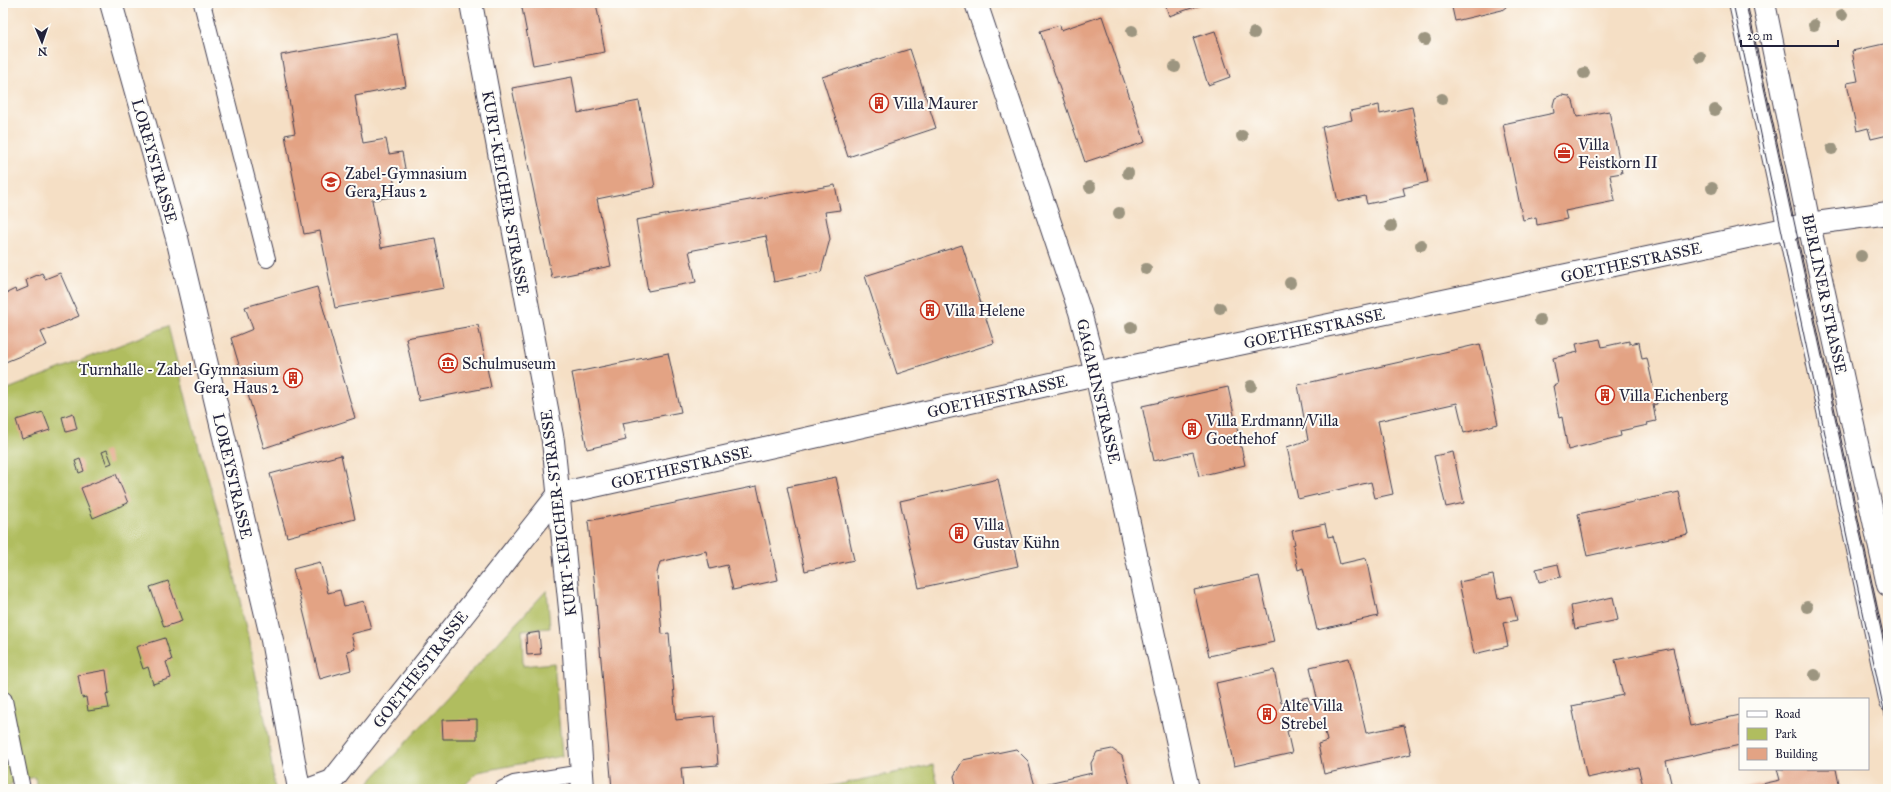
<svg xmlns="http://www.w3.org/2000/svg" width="1891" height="792" viewBox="0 0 1891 792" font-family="'IM FELL Great Primer',serif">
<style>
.green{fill:#b0bd5f;stroke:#69704d}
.building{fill:#e3a384}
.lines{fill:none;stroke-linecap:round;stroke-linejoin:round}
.service-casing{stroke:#423e50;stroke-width:18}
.minor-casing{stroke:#423e50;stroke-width:24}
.tertiary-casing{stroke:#423e50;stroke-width:24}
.secondary-casing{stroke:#423e50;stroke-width:24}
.service{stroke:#fff;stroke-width:16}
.minor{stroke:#fff;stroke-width:22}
.tertiary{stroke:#fff;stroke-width:22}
.secondary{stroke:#fff;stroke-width:22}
.tram{stroke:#22223b;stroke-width:1}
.tree{fill:#9c9580}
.labels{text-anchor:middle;stroke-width:4;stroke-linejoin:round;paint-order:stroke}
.poi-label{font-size:16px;fill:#22223b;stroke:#fdfcf7;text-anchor:start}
.street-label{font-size:16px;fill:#22223b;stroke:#fdfcf7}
</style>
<rect width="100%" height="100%" fill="#fdfcf7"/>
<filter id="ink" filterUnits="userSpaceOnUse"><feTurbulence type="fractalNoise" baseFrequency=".025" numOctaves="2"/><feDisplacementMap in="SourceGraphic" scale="8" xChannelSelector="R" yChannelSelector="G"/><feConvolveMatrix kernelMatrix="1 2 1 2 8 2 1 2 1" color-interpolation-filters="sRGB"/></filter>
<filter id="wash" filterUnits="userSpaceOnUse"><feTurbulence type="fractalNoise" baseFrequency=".012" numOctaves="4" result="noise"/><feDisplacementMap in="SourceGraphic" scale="16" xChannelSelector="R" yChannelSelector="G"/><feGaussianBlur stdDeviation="0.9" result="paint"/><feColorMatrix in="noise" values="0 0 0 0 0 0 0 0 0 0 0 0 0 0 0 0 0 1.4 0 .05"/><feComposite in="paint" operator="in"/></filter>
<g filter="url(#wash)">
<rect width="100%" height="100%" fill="#f5dfc5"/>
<!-- green -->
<g class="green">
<path d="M168,326l27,108 35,119 36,171 9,65h-238l-2,-12 -25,7v5h-7v-398z"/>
<path d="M547,590l3,38 -28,2 1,36 31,-3 8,93 -84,16 -17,17h-95l7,-11z"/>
<path d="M933,765l6,24h-122z"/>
</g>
<g id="blocks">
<!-- building -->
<g class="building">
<path d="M521,3h75l9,49 -72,13z"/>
<path d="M1165,3h41l-37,13z"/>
<path d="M1451,3h55v4l-4,3 -47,11z"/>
<path d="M1102,16l43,126 -60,20 -45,-131 20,-6 1,5z"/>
<path d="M1215,31l15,46 -22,8 -15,-47z"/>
<path d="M397,34l9,52 -51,10 8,47 23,-4 3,15 13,-2 4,22 -13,3 4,19 -25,4 9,48 54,-10 9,50 -109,20 -15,-77 -16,3 -19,-99 10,-2 -14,-78z"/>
<path d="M1888,43v92l-17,4 -3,-11 -11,3 -10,-48 11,-2 -6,-30z"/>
<path d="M910,49l26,79 -88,29 -26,-80z"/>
<path d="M572,77l6,36 61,-12 16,86 -58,12 14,67 -59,12 -40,-190z"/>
<path d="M1562,95l7,1 4,5 4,16 32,-6 13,62 -12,2 5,26 -50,10 2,8 -30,6 -1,-8 -13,3 -20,-96 51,-11 -1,-8 2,-7z"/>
<path d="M1379,105l1,9 32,-7 16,75 -25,6 2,8 -38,8 -2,-8 -27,6 -16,-75 30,-7 -2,-9z"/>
<path d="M835,185l5,25 -15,2 5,27 -9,33 -47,10 -8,-46 -77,15 7,31 -48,9 -12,-71z"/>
<path d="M962,245l32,98 -97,31 -32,-98z"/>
<path d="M42,273l3,6 15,-6 19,43 -38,16 6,13 -44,18v-68l12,-6 1,3 12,-5 -2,-7z"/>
<path d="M317,287l38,131 -91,30 -33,-110 22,-9 -8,-22z"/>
<path d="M478,325l13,62 -72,14 -13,-63z"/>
<path d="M1600,339l2,8 27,-6v3l10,-2 3,17 5,-1 10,46 -4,1 3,16 -9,2 1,2 -28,6 1,5 -53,14 -6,-33 -3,1 -6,-32 5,-2 -5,-26 25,-6 -2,-8z"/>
<path d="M1480,344l18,80 -34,9 -7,-30 -79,18 15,73 -18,4 -4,-16 -73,17 -11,-52 21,-7 -10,-55z"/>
<path d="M668,353l13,59 -59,11 4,17 -39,9 -15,-76z"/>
<path d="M1228,387l17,78 -46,11 -6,-24 -39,9 -12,-55z"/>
<path d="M43,412l7,18 -28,9 -6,-19z"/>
<path d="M73,413l4,16 -11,3 -4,-15z"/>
<path d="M107,450l5,13 -5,2 -5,-13z"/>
<path d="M1453,452l11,51 -18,4 -12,-51z"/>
<path d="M341,455l14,64 -68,18 -17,-63z"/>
<path d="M80,459l4,12 -5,2 -4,-12z"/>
<path d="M116,474l12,29 -35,15 -12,-30z"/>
<path d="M836,477l18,83 -49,11 -18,-84z"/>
<path d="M998,479l20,87 -99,22 -19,-87z"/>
<path d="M757,486l21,94 -45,10 -6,-25 -17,4 -4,-18 -46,11 -3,11 5,61 7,-1 7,87 38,-4 4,49 -37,3 2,21h-71l-18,-211 -6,-57z"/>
<path d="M1679,492l9,42 -101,22 -9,-42z"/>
<path d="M3,514l4,11 -4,2z"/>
<path d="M1325,524l3,13 5,-1 7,28 26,-6 12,58 -61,14 -14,-62 -5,2 -5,-25 2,-1 -3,-13z"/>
<path d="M320,562l8,31 12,-3 4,16 20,-5 7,28 -20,5 4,15 -8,2 4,19 -31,9 -27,-110z"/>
<path d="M1558,564l3,13 -22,5 -3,-13z"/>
<path d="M1493,575l5,24 13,-3 6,24 -14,3 5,23 -34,8 -15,-72z"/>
<path d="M1259,576l15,66 -65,14 -15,-66z"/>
<path d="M168,581l14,40 -18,6 -14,-40z"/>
<path d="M1613,597l5,23 -43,9 -4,-23z"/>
<path d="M539,632l2,22 -14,1 -1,-21z"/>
<path d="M165,638l7,22 -6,2 5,16 -18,6 -5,-17 -5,2 -7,-22z"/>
<path d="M1673,648l17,78 50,-11v30l-74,16 6,26 -11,2h-17l-6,-22 -51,11 -15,-72 51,-11 -8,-35z"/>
<path d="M1349,658l17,75 38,-8 7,29 -87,20 -6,-30 9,-3 -4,-19 -36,9 5,22 -58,13 -18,-83 58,-13 7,33 27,-6 2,7 8,-2 -8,-35z"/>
<path d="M106,670l3,23 -3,1 3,14 -21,3 -2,-14 -4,1 -4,-23z"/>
<path d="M477,719v20h-34l-1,-19z"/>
<path d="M1016,749l12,12 7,25 57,-13 -1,-10 6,-11 15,-3 10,7 9,33h-174l-3,-13 9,-16z"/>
<path d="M1777,769h59l4,20h-100l40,-9z"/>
</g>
</g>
</g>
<g filter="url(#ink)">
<use href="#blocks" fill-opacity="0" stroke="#423e50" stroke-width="1"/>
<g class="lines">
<defs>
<g id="service">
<path d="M202,3l65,256"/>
<path d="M1737,3l151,700"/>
<path d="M4,700l18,89"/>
<path d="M503,789l11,-5 68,-11"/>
</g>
<g id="minor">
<path d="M111,3l66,235 95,402 27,149"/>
<path d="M471,3l82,438 20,198 10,150"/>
<path d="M310,789l22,-8 226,-286 5,-2 533,-119 713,-150 79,-11"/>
</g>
<path id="tertiary" d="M976,3l104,309 16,62 92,415"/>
<path id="secondary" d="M1764,3l45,221 79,361"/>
</defs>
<!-- service casing -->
<use href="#service" class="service-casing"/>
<!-- minor casing -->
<use href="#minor" class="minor-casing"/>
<!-- tertiary casing -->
<use href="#tertiary" class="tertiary-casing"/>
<!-- secondary casing -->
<use href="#secondary" class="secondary-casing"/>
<!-- service -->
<use href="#service" class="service"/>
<!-- minor -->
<use href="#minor" class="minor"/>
<!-- tertiary -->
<use href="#tertiary" class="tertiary"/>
<!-- secondary -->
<use href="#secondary" class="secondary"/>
<!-- tram -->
<g class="tram">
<path d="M1733,3l155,726"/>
<path d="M1747,3l141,654"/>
</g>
</g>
<!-- trees -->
<g class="tree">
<circle cx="1842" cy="15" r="6"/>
<circle cx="1814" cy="25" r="6"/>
<circle cx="1132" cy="31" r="6"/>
<circle cx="1254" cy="33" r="6"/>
<circle cx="1425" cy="40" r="6"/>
<circle cx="1700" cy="57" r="6"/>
<circle cx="1175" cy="67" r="6"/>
<circle cx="1584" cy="73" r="6"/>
<circle cx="1442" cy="99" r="6"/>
<circle cx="1715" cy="110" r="6"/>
<circle cx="1242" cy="136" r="6"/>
<circle cx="1832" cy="149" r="6"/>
<circle cx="1128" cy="173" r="6"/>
<circle cx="1090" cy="187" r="6"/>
<circle cx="1712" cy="188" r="6"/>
<circle cx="1119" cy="213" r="6"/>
<circle cx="1391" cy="226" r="6"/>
<circle cx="1421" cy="245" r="6"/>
<circle cx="1861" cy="256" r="6"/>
<circle cx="1146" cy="269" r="6"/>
<circle cx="1290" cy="283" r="6"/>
<circle cx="1220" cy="308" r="6"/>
<circle cx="1540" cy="320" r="6"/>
<circle cx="1131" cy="327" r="6"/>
<circle cx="1251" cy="386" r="6"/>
<circle cx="1807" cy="607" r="6"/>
<circle cx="1815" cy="675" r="6"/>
</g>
</g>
<!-- icons -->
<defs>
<symbol id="building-ring" viewBox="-11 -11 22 22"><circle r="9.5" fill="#fdfcf7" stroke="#c8321e" stroke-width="1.5"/><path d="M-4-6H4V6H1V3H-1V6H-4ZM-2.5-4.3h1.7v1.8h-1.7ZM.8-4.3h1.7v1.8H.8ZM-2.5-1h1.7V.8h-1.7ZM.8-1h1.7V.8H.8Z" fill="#c8321e"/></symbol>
<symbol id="office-ring" viewBox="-11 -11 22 22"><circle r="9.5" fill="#fdfcf7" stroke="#c8321e" stroke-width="1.5"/><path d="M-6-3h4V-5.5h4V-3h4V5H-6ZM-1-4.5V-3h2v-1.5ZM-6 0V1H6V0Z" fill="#c8321e"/></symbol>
<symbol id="school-ring" viewBox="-11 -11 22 22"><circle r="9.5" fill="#fdfcf7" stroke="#c8321e" stroke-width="1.5"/><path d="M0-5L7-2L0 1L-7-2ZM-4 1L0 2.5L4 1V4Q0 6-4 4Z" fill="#c8321e"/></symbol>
<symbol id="museum-ring" viewBox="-11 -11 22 22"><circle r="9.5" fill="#fdfcf7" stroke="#c8321e" stroke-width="1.5"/><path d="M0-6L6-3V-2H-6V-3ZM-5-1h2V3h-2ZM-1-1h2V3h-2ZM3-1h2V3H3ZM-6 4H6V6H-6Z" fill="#c8321e"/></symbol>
</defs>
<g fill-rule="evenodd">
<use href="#building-ring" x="868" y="92" width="22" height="22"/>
<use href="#office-ring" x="1553" y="142" width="22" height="22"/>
<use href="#school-ring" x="320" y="171" width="22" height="22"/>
<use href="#building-ring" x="919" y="299" width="22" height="22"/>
<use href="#museum-ring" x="437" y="352" width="22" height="22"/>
<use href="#building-ring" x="282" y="367" width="22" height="22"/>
<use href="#building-ring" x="1594" y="384" width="22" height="22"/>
<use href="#building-ring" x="1181" y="418" width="22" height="22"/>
<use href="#building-ring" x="948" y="522" width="22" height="22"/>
<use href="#building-ring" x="1256" y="703" width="22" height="22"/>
</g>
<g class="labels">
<!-- poi labels -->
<g class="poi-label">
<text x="893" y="109">Villa Maurer</text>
<text x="1578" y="150">Villa<tspan x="1578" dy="18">Feistkorn II</tspan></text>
<text x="345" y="179">Zabel-Gymnasium<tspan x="345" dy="18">Gera,Haus 2</tspan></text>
<text x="944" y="316">Villa Helene</text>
<text x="462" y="369">Schulmuseum</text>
<text x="279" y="375" text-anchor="end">Turnhalle - Zabel-Gymnasium<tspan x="279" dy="18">Gera, Haus 2</tspan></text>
<text x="1619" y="401">Villa Eichenberg</text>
<text x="1206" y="426">Villa Erdmann/Villa<tspan x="1206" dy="18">Goethehof</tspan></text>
<text x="973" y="530">Villa<tspan x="973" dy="18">Gustav Kühn</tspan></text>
<text x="1281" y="711">Alte Villa<tspan x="1281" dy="18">Strebel</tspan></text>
</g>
<!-- street labels -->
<g class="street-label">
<text transform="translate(155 161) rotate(74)" y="6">LOREYSTRASSE</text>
<text transform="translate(506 193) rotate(80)" y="6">KURT-KEICHER-STRASSE</text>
<text transform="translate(1631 262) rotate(-12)" y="6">GOETHESTRASSE</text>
<text transform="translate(1825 294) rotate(78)" y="6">BERLINER STRASSE</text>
<text transform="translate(1314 328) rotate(-12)" y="6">GOETHESTRASSE</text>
<text transform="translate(1099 391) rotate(77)" y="6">GAGARINSTRASSE</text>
<text transform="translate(997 396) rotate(-13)" y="6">GOETHESTRASSE</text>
<text transform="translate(681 467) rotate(-13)" y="6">GOETHESTRASSE</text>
<text transform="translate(233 476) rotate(77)" y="6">LOREYSTRASSE</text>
<text transform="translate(558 513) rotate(-97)" y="6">KURT-KEICHER-STRASSE</text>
<text transform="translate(420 669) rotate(-52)" y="6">GOETHESTRASSE</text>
</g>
</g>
<!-- margin -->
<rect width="1891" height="792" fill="none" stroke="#fdfcf7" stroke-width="16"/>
<!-- legend -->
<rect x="1739" y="698" width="130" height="72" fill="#fdfcf7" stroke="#a5a5ac"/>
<rect x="1747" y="711" width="20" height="6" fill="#ffffff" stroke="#a5a5ac"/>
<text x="1775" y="718" font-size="12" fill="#22223b">Road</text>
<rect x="1747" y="728" width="20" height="12" fill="#b0bd5f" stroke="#a5a5ac"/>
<text x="1775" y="738" font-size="12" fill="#22223b">Park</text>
<rect x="1747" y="748" width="20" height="12" fill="#e3a384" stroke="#a5a5ac"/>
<text x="1775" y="758" font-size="12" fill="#22223b">Building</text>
<!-- north arrow -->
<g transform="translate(42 42) rotate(178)" stroke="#fdfcf7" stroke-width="3" paint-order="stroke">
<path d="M0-3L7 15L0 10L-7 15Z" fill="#22223b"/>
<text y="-6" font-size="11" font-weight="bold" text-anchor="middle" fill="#22223b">N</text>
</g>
<!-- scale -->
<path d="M1741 40v6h97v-6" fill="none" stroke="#22223b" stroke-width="2"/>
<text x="1747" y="40" font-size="12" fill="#22223b" stroke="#fdfcf7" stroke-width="3" paint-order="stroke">20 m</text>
</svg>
